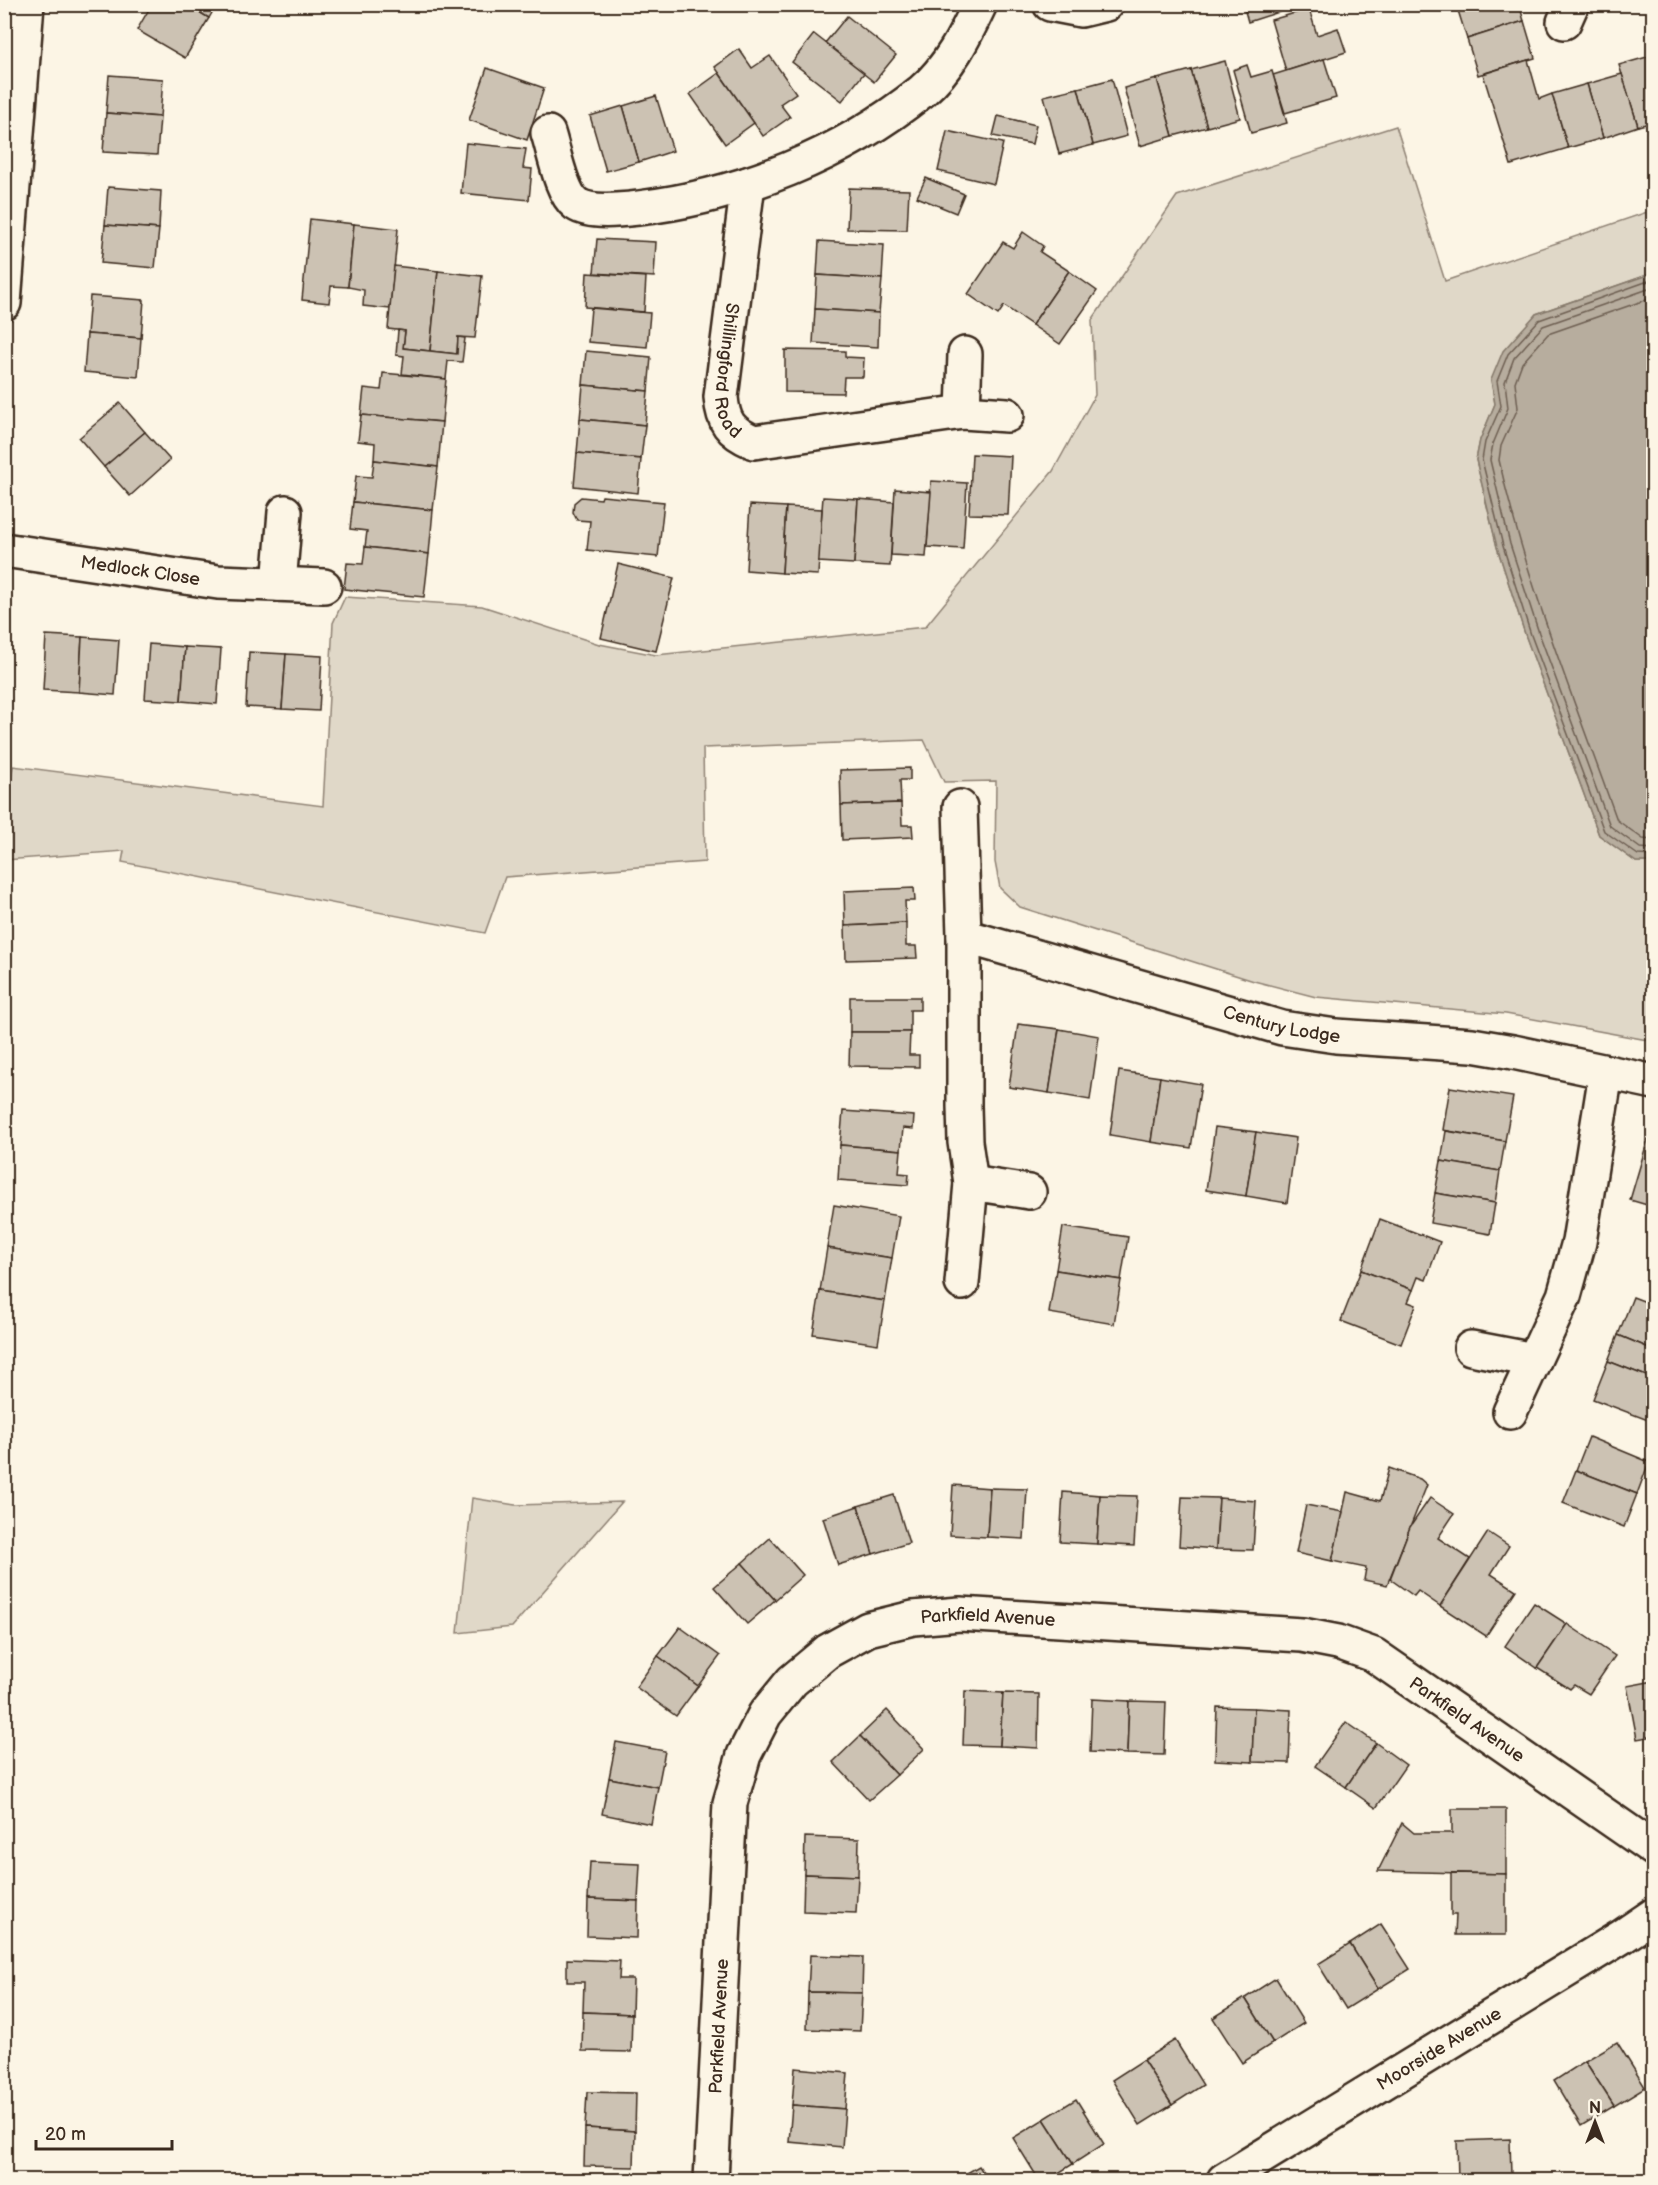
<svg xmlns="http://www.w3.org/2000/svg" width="1658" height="2185" viewBox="0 0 1658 2185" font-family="'Balsamiq Sans',sans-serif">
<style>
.green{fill:#e0d8c8;stroke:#8e8173;stroke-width:1.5}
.water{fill:#b7ad9e;stroke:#85796b;stroke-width:1.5}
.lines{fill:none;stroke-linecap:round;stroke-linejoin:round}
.shore{stroke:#6d5e51;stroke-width:1.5}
.building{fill:#ccc2b3;stroke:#3b2a1e;stroke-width:1.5}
.minor-casing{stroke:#3b2a1e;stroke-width:38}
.minor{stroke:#fcf5e5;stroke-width:33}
.labels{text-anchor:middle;stroke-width:4.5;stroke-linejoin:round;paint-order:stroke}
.street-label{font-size:18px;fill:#3b2a1e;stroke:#fcf5e5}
</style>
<rect width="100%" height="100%" fill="#fcf5e5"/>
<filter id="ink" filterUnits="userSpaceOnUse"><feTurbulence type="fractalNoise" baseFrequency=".0167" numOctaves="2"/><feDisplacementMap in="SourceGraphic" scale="12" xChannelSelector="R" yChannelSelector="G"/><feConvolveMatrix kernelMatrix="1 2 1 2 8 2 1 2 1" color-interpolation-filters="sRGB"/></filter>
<g filter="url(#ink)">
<!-- green -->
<g class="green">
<path d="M1396,126l49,155 208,-71v63l-117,41 -45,66 4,24 -15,36 -4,20 21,87 29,90 73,198 37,27h17v179l-147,-27 -190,-17 -62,-16 -234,-74 -20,-19 -5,-26 1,-81 -52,1 -20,-42 -221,8 2,114 -200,15 -20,56 -363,-71 2,-11 -119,9v-42l8,-52 310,40 10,-183 12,-26 137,9 117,38 57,11 269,-28 128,-156 42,-76 -3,-75 85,-124z"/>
<path d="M472,1498l43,7 107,-3 -110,125 -54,6z"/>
</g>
<!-- water -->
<path class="water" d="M1653,273l1,589h-18l-37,-27 -73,-198 -29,-90 -21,-87 4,-20 15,-36 -4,-24 12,-29 33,-37z"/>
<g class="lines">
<!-- shore -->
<g class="shore">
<path d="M1654,279l-115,41 -31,34 -11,27 4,25 -16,36 -3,18 21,86 28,89 73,196 34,24 16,1"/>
<path d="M1654,287l-111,39 -29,32 -9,24 3,26 -15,36 -3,16 20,84 29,89 71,193 30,22 14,1"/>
<path d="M1654,297l-106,37 -26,29 -7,19 3,26 -17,38 -2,14c28,124 75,240 118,360l26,19 11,1"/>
</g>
</g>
<!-- building -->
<g class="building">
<path d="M152,4h34l23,14 -24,40 -48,-28z"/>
<path d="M186,4h31l-8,14z"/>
<path d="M1243,4h61l-56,18z"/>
<path d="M1456,4h63l5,17 -57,18z"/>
<path d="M1309,9l8,26 21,-7 8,24 -60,19 -15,-51z"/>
<path d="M847,16l49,39 -22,27 -49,-39z"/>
<path d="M1524,21l11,37 -57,17 -11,-36z"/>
<path d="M814,34l50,39 -22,28 -50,-39z"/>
<path d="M739,49l13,19 18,-12 26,37 -16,11 10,13 -27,19 -48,-69z"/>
<path d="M1654,55v67l-16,4 -19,-61z"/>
<path d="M1324,59l12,39 -51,15 -12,-38z"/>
<path d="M1528,60l11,39 13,-5 16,54 -57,17 -28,-91z"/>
<path d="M1225,61l15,57 -33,9 -16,-57z"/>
<path d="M1247,65l4,12 21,-6 15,52 -36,10 -18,-63z"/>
<path d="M487,68l57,20 -17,52 -58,-20z"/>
<path d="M1191,70l16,57 -34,9 -16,-57z"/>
<path d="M719,73l35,50 -29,21 -35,-50z"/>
<path d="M1622,74l16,52 -35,12 -16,-54z"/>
<path d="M109,75l54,4 -3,38 -54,-4z"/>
<path d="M1112,79l15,57 -34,9 -15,-57z"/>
<path d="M1157,79l16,57 -33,10 -16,-58z"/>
<path d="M1587,84l16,54 -35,10 -16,-54z"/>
<path d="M1078,88l15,57 -34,9 -15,-58z"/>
<path d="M656,96l17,55 -34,11 -16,-56z"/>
<path d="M623,106l16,56 -33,9 -16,-55z"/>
<path d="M106,113l54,4 -3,38 -54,-3z"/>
<path d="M998,116l38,9 -4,19 -39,-8z"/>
<path d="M947,131l56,12 -9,41 -56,-13z"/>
<path d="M466,143l60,6 -3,19 9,1 -3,31 -68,-7z"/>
<path d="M926,178l38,16 -8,19 -39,-16z"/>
<path d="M108,187l53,4 -2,38 -54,-4z"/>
<path d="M849,188l60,2 -2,40 -60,-1z"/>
<path d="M310,219l44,5 -6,63 -17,-1 -2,17 -27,-3z"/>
<path d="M354,224l44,5 -8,80 -27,-3 1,-16 -16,-3z"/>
<path d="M105,225l54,4 -4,39 -54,-5z"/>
<path d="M1023,232l20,14 -3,6 29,19 -37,54 -28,-19 -6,9 -30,-21 35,-52 10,6z"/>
<path d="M597,239l59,3 -2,35 -60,-4z"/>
<path d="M819,241l65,4 -2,34 -65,-4z"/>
<path d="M394,266l44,5 -8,80 -27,-3 2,-17 -17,-2z"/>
<path d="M438,271l44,5 -7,62 -17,-1 -1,17 -27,-3z"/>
<path d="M1069,271l28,20 -37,53 -28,-19z"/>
<path d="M587,273l59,4 -2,35 -59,-5z"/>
<path d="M817,275l65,4 -3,34 -64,-4z"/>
<path d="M90,296l54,4 -3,38 -54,-4z"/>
<path d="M591,308l59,5 -3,34 -59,-5z"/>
<path d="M815,309l64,4 -1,34 -65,-4z"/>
<path d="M398,330l7,1 -2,17 54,6 1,-17 7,1 -3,24 -14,-1 -2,18 -44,-5 2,-18 -8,-1z"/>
<path d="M87,334l54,4 -3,39 -54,-5z"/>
<path d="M785,350l60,1v6l19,1 -1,19h-19l-1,16 -58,-1z"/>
<path d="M586,351l65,6 -3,34 -65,-6z"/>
<path d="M383,373l63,6 -4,43 -81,-7 3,-27 17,2z"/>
<path d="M583,385l65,6 -3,34 -65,-6z"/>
<path d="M120,403l25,29 -41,35 -25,-29z"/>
<path d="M361,415l81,7 -4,45 -64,-7 1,-17 -17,-2z"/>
<path d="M580,419l65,6 -4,34 -64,-6z"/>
<path d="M145,432l25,28 -40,36 -26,-29z"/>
<path d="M577,453l64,6 -3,34 -64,-7z"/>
<path d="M972,454l39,2 -3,59 -39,-1z"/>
<path d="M374,460l64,7 -5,43 -80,-8 3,-26 16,1z"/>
<path d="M931,481l36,2 -4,66 -36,-2z"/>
<path d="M895,489l36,3 -5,65 -35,-2z"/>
<path d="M602,496l62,6 -6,55 -71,-7 3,-29 -13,-1 -4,-8 1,-9 7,-6 20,2z"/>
<path d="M823,497l35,2 -4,65 -36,-2z"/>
<path d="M858,499l36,3 -4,64 -36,-2z"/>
<path d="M353,502l80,8 -4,44 -64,-7 2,-16 -17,-2z"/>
<path d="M750,505l36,2 -4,66 -36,-3z"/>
<path d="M786,507l36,2 -4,66 -36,-2z"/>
<path d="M365,547l64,7 -5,43 -80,-8 3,-26 16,1z"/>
<path d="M618,564l56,14 -18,73 -55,-13z"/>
<path d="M46,635l36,2 -3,55 -36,-2z"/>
<path d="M82,637l37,3 -4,55 -36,-3z"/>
<path d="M149,644l36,3 -4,54 -36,-2z"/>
<path d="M185,647l36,2 -4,55 -36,-3z"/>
<path d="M249,652l37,2 -4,55 -36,-2z"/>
<path d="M286,654l36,2 -3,55 -37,-2z"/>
<path d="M910,768v12h-10l1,23 -60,2 -1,-35z"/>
<path d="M901,803l1,22h10l1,12 -71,3 -1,-35z"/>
<path d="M914,888l1,13h-10l1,22 -61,3 -1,-35z"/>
<path d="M906,923v23h10l1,12 -71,2 -1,-34z"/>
<path d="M850,997h70v13h-10v22h-60z"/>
<path d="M1018,1024l41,5 -10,64 -40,-6z"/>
<path d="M1059,1029l40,7 -9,64 -41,-7z"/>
<path d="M850,1032h60l-1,23h10v12l-70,-1z"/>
<path d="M1119,1071l41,6 -9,65 -41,-7z"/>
<path d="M1160,1077l41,7 -10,64 -40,-6z"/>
<path d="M1450,1087l63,10 -8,44 -62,-11z"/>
<path d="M843,1111l71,5 -1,13 -10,-1 -2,22 -61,-5z"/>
<path d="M1215,1127l41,5 -10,64 -40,-6z"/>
<path d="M1446,1131l59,10 -5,30 -59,-10z"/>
<path d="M1256,1132l40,6 -9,65 -41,-7z"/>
<path d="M1648,1139l6,2v66l-24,-7z"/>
<path d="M840,1145l61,5 -2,23 10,1 -1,11 -70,-5z"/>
<path d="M1441,1161l59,10 -5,32 -60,-10z"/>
<path d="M1435,1193l60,10 -5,31 -60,-11z"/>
<path d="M834,1205l65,11 -7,42 -65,-10z"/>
<path d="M1380,1219l60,23 -14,38 -8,-3 -5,13 -52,-20z"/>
<path d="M1063,1227l65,10 -7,43 -65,-10z"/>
<path d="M827,1248l65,10 -7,43 -65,-10z"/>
<path d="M1056,1270l65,10 -7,44 -65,-11z"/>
<path d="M1361,1270l52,20 -5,12 8,3 -15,39 -60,-23z"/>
<path d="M820,1291l65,10 -7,43 -65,-10z"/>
<path d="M1633,1297l21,8v45l-36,-15z"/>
<path d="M1618,1335l36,15v29l-46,-18z"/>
<path d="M1608,1361l46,18 -1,43 -60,-23z"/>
<path d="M1589,1437l60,25 -12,32 -61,-24z"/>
<path d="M1389,1468l31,11 7,6 -40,100 -23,-5 2,-12 -34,-7 15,-69 33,9z"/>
<path d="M1576,1470l61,24 -13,33 -61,-24z"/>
<path d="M953,1485l37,3 -3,49 -37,-2z"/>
<path d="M990,1488l37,1 -3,50 -37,-2z"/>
<path d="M1063,1492l37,3 -3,49 -37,-2z"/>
<path d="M894,1495l15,48 -36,11 -15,-48z"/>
<path d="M1100,1495l37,1 -3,50 -37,-2z"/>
<path d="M1182,1497l37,1 -3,51 -37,-3z"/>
<path d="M1219,1498l37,3 -3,49 -37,-1z"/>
<path d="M1430,1498l24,16 -16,24 32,21 -30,47 -22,-15 -4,5 -24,-17 20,-52z"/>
<path d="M1306,1505l37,7 -11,49 -36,-8z"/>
<path d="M858,1506l15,48 -35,11 -15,-47z"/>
<path d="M1488,1532l21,14 -18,28 25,16 -30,46 -46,-30z"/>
<path d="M770,1538l33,37 -28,25 -33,-37z"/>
<path d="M742,1563l33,37 -28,24 -33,-37z"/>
<path d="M1534,1603l33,21 -30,44 -32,-22z"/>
<path d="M1567,1624l48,32 -26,38 -15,-9 -4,4 -33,-21z"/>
<path d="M680,1627l40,29 -22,30 -40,-30z"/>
<path d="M658,1656l40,30 -22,30 -40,-29z"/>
<path d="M1654,1681v55l-17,3 -10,-53z"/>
<path d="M965,1691l38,2 -3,53 -37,-1z"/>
<path d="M1003,1693l36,1 -1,54 -38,-2z"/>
<path d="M1092,1699l37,2 -2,53 -37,-2z"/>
<path d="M1129,1701l37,1 -2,53 -37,-1z"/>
<path d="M1217,1707l37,1 -2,54 -37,-2z"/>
<path d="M1254,1708l37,2 -2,53 -37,-1z"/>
<path d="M887,1710l37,39 -27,26 -37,-39z"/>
<path d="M1346,1722l30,21 -30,44 -31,-21z"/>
<path d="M860,1736l37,39 -28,25 -36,-38z"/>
<path d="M616,1742l49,9 -7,36 -49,-9z"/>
<path d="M1376,1743l30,22 -30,43 -30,-21z"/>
<path d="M609,1778l49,9 -7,37 -49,-10z"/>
<path d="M1452,1809h54v65l-128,-3 24,-48 12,10h38z"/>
<path d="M805,1837l54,2 -1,37 -54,-2z"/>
<path d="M590,1862l50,2 -2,37 -50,-2z"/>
<path d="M1451,1873l55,1v61h-51l1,-20h-5z"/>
<path d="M804,1874l54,2 -2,37 -53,-2z"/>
<path d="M588,1899l50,2 -1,37 -50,-2z"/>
<path d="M1381,1924l29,45 -32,20 -28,-45z"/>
<path d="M1350,1944l28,45 -32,20 -28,-45z"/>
<path d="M810,1955l53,2 -1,36 -54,-1z"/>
<path d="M567,1959l53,2 -1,18h14l-1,35 -49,-2 1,-30h-17z"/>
<path d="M1276,1978l28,45 -31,20 -28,-45z"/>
<path d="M808,1992l54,1 -2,38 -53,-2z"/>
<path d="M1245,1998l28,45 -31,20 -29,-45z"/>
<path d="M583,2012l49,2 -1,38 -49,-1z"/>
<path d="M1175,2040l28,45 -31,20 -29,-45z"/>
<path d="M1617,2042l28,45 -31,19 -29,-45z"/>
<path d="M1143,2060l29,45 -32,20 -28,-45z"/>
<path d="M1585,2061l29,45 -33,20 -27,-45z"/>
<path d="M795,2068l53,5 -3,36 -53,-4z"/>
<path d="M587,2092l49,1 -1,38 -50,-3z"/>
<path d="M1076,2099l28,45 -31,20 -29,-45z"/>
<path d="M792,2105l53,4 -3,38 -53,-5z"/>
<path d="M1044,2119l29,45 -26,16h-8l-26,-42z"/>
<path d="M585,2128l50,3 -1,36 -50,-1z"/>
<path d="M1510,2139l1,37 -53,3 -1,-38z"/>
<path d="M979,2166l9,14h-33z"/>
<path d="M1511,2176l1,4h-54v-1z"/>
</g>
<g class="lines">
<defs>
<g id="minor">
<path d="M1050,4l31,6 25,-6"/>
<path d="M1564,22l8,-18"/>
<path d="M548,133c6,18 13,60 28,71 15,10 46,6 63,4 101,-12 204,-53 283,-117 27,-23 43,-55 58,-87"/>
<path id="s1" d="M748,184l-27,213c2,25 9,35 33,45l209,-30 44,3"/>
<path d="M4,303l23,-299"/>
<path d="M963,412l2,-58"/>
<path id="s2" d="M4,550l214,32 106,4"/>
<path d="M279,584l6,-72"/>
<path d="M960,807l4,129v170l1,36 6,41 -9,100"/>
<path id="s3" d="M964,936l318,92 54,8 136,9 41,7 141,30"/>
<path d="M971,1183l58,9"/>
<path d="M1471,1348l63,12"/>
<path d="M1510,1412l54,-116 15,-54 27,-169"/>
<path id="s4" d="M711,2180l19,-377 14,-48 21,-41 27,-33 36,-30 40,-22 45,-11 47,-4 342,21 36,7 36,13 280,194"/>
<path id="s5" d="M1224,2180l399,-244 31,-21"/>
</g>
</defs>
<!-- minor casing -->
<use href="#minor" class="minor-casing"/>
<!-- minor -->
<use href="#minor" class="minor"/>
</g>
</g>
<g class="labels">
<!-- street labels -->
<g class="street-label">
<text dy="6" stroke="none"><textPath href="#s1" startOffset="189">Shillingford Road</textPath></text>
<text dy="6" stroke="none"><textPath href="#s2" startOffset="138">Medlock Close</textPath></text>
<text dy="6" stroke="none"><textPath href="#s3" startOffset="330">Century Lodge</textPath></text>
<text dy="6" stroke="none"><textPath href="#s4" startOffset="730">Parkfield Avenue</textPath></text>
<text dy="6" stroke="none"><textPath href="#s4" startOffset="1233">Parkfield Avenue</textPath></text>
<text dy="6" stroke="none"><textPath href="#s4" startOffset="154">Parkfield Avenue</textPath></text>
<text dy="6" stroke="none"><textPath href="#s5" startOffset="252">Moorside Avenue</textPath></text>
</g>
</g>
<!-- margin -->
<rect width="1658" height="2185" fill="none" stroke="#fcf5e5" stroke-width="24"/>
<rect x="12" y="12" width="1634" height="2161" fill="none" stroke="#3b2a1e" stroke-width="2" filter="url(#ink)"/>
<!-- north arrow -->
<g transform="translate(1595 2122)" stroke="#fcf5e5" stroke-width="4.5" paint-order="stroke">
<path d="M0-4.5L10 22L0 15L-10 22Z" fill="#3b2a1e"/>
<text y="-9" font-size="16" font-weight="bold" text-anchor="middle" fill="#3b2a1e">N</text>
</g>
<!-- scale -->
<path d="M36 2140v9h136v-9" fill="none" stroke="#3b2a1e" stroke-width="3"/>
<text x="45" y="2140" font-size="18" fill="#3b2a1e" stroke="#fcf5e5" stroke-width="4.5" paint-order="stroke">20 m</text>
</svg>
